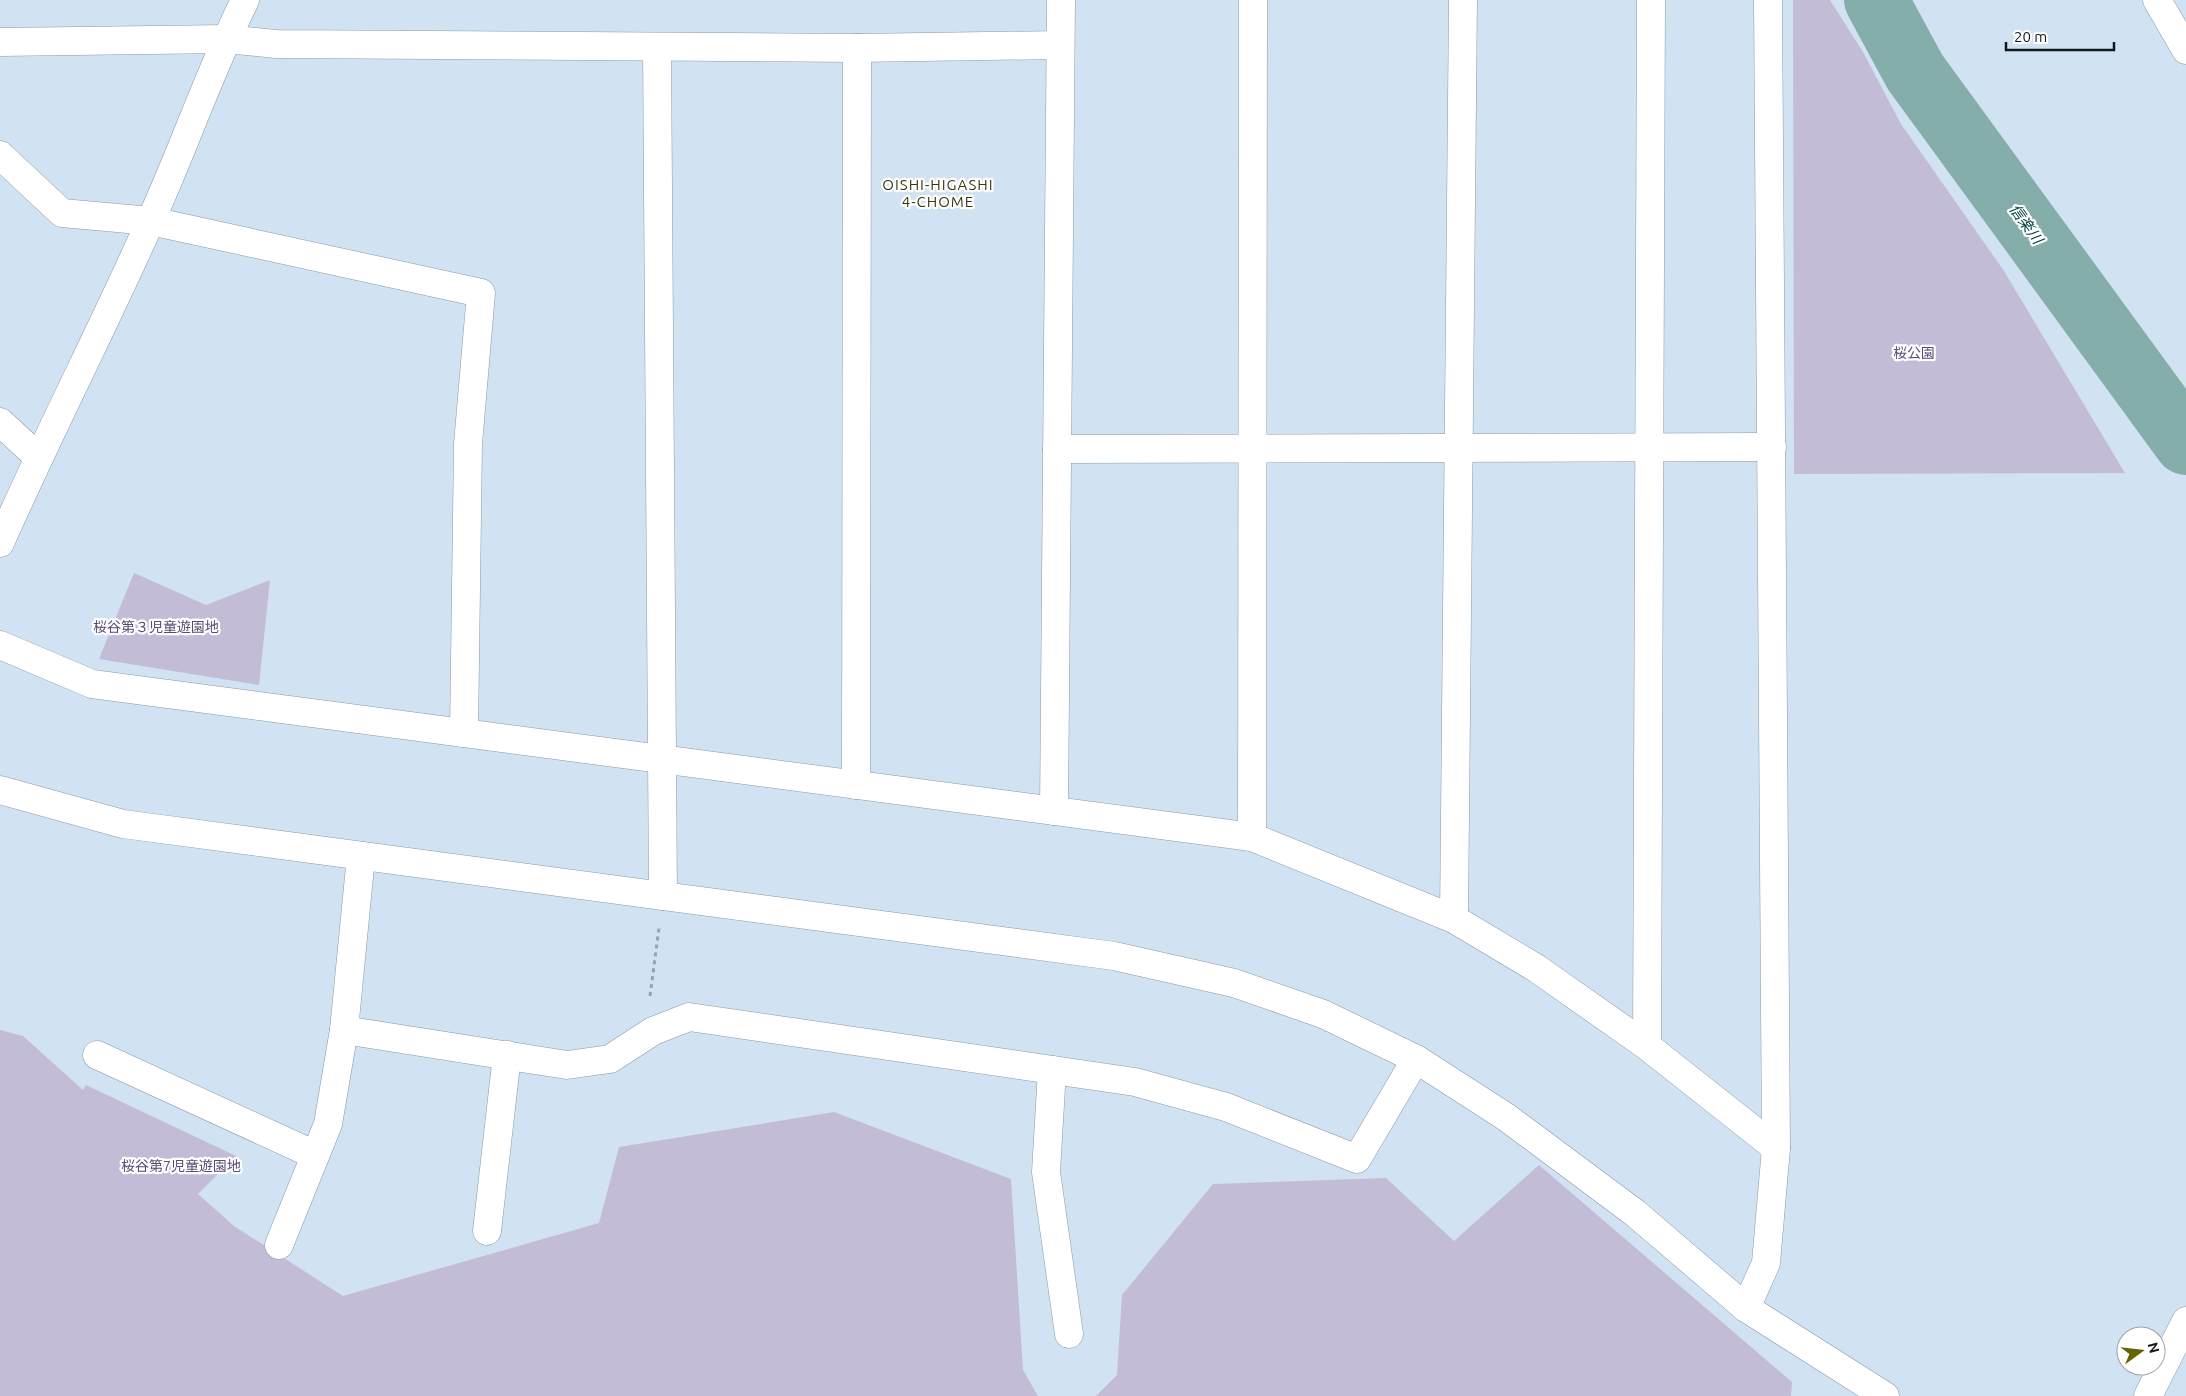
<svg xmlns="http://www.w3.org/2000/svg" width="2186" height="1396" viewBox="0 0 2186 1396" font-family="Ubuntu,'Noto Sans JP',sans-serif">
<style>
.green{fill:#c3bcd7}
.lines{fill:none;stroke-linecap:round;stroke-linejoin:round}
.river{stroke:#85aeaa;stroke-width:64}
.minor-casing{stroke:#899aa8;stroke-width:29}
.major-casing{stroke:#899aa8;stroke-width:29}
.highway-casing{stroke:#899aa8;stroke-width:29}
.path{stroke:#95a3af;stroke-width:3;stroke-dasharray:4 4;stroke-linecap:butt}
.minor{stroke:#fff;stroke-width:28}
.major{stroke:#fff;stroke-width:28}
.highway{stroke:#fff;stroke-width:28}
.labels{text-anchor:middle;stroke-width:4.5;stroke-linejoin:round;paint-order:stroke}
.park-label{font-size:14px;fill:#594b78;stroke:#fff}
.neighbourhood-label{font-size:15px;letter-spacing:1px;fill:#393910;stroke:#fff}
.water-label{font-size:15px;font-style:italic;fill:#024441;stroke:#fff}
</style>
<rect width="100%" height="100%" fill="#d1e3f2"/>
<!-- green -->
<g class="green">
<path d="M1793,0h37l33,52 38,72 103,147 121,202 -331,1z"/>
<path d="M134,573l72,32 64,-25 -11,105 -160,-26z"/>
<path d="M0,1030l23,6 60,54 3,-5 150,71 -38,38 36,32 109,70 256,-73 20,-76 215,-35 177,67 12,191 15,26h-1038z"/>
<path d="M1539,1165l253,217 -1,14h-695l21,-21 5,-80 91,-111 173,-6 68,63z"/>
</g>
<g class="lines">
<!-- river -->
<path class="river" d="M1876,0l39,72 271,371"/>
<defs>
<g id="minor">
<path d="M0,42l226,-3 50,5 581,4 203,-3"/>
<path d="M657,47l6,849"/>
<path d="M0,155l62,58 89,8 330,72 -13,151 -4,289"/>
<path d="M0,422l38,35"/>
<path d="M1057,449l715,-2"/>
<path d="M0,543c48,-109 103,-215 151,-323 33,-73 59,-149 94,-220"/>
<path d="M0,645l92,39 1160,153 202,82 82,49 111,78 129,102"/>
<path d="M856,785l1,-737"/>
<path d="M0,790l123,34 991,132 120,27 89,31 93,45 90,58 129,96 111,95 139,88"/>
<path d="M1054,811l7,-811"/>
<path d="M1252,837l1,-837"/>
<path d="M1454,919l9,-919"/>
<path d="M344,1030l223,35 43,-6 43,-28 36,-14 446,65 91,25 131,52 59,-100"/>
<path d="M1647,1046l4,-1046"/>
<path d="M97,1055l218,100"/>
<path d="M1052,1070l-6,102 23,162"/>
<path d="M487,1231l20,-176"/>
<path d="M279,1245l49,-121 16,-94 17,-174"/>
<path d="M1746,1308l20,-45 10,-115 -8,-1148"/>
</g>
<path id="major" d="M2157,0l29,50"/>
<path id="highway" d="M2148,1396l38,-75"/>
</defs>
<!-- minor casing -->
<use href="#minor" class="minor-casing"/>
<!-- major casing -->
<use href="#major" class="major-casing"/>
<!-- highway casing -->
<use href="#highway" class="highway-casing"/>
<!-- path -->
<path class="path" d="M650,996l9,-68"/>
<!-- minor -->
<use href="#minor" class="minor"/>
<!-- major -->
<use href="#major" class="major"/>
<!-- highway -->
<use href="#highway" class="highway"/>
</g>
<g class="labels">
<!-- park labels -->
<g class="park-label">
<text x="1914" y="358">桜公園</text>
<text x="156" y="632">桜谷第３児童遊園地</text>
<text x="181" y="1171">桜谷第7児童遊園地</text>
</g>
<!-- neighbourhood labels -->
<g class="neighbourhood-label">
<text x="938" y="190">OISHI-HIGASHI<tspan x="938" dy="17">4-CHOME</tspan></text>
</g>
<!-- water labels -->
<g class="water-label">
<text transform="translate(2026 224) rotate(54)" y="5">信楽川</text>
</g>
</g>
<!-- north arrow -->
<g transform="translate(2141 1351) rotate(75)"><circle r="24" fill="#ffffff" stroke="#a1a3a5"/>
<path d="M0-4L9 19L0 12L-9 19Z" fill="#656500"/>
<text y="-8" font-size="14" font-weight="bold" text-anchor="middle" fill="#13191e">N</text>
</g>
<!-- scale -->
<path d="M2006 42v8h108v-8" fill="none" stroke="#13191e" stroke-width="2.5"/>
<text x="2014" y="42" font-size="15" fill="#13191e" stroke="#ffffff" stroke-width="4" paint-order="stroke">20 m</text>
</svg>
